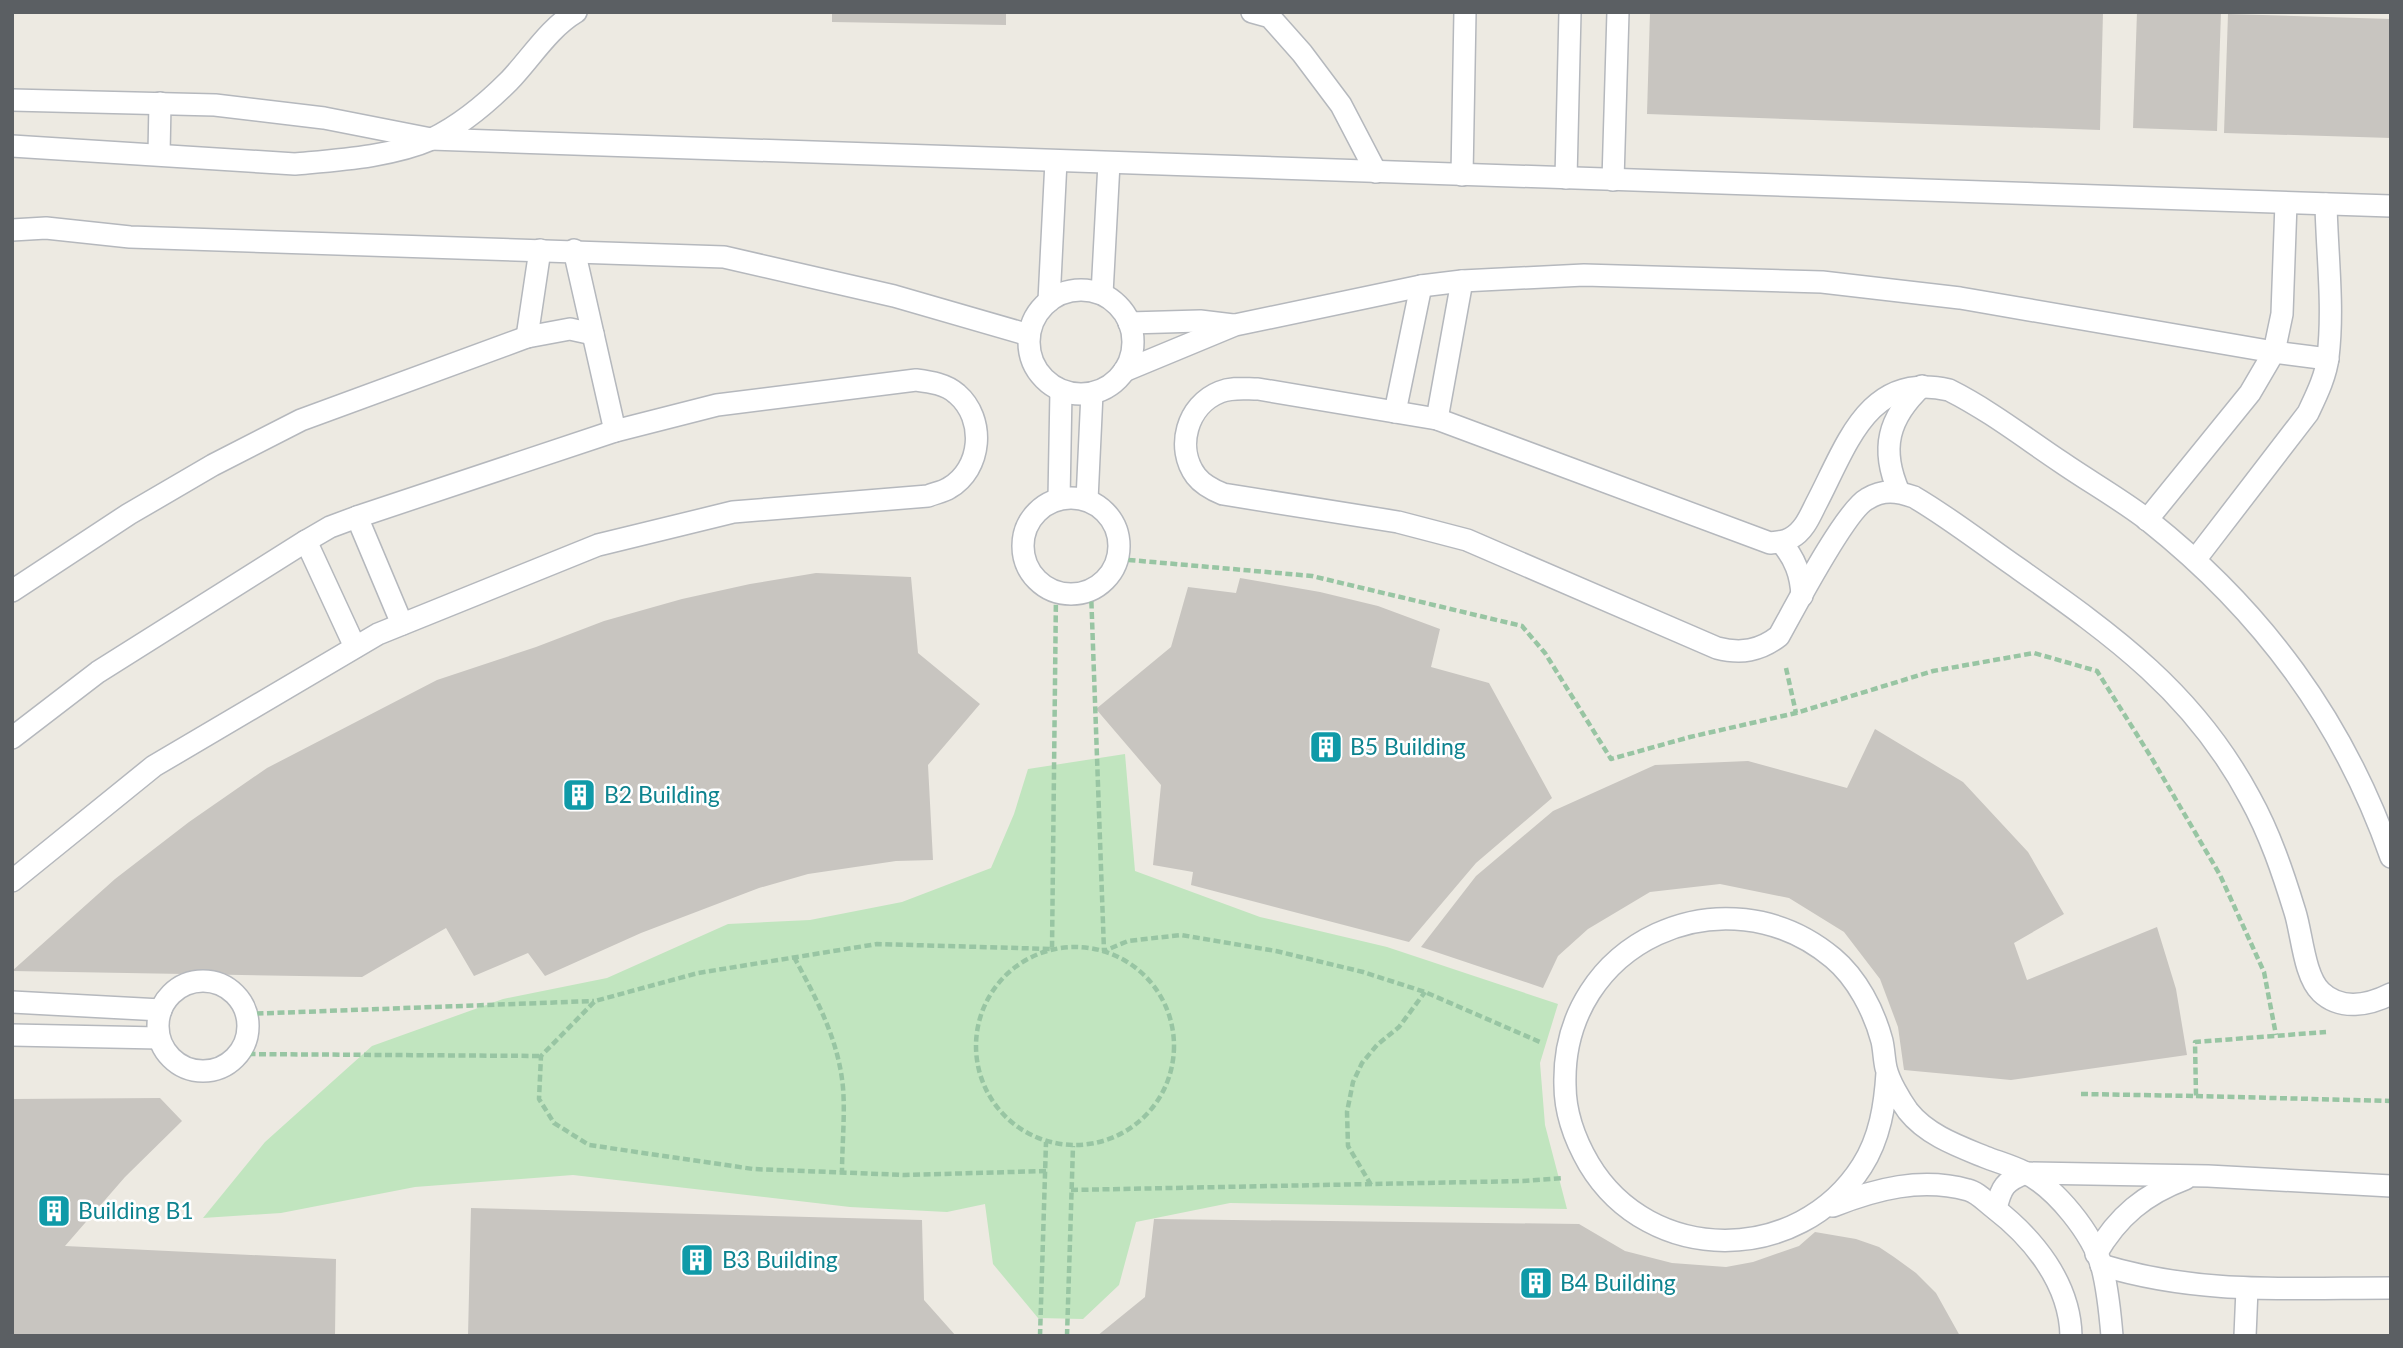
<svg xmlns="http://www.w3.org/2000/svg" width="2403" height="1348" viewBox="0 0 2403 1348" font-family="Lato,sans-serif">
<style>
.green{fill:#c1e5bf}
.building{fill:#c8c5c0}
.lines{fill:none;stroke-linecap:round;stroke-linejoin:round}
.lane-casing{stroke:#b5b8bd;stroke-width:24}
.path{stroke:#98c5a3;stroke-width:4.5;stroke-dasharray:7 3.5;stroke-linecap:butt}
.lane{stroke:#fff;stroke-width:21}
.labels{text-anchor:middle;stroke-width:5;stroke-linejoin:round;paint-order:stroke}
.culture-label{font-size:23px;fill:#0d838f;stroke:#fff;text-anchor:start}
</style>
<rect width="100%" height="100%" fill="#edeae2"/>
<!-- green -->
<path class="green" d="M1125,754l10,117 125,46 127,30 171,57 -18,59 5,62 22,84 -337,-6 -94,19 -17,63 -36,34 -45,-1 -45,-54 -8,-60 -38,8 -97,-5 -277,-32 -158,12 -134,26 -78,5 62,-76 107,-96 131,-47 104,-21 121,-54 82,-4 92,-18 89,-34 23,-54 14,-45z"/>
<!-- building -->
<g class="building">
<path d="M832,12h174v13l-174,-3z"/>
<path d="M1650,12h453l-3,118 -453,-16z"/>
<path d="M2137,12h84l-4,119 -84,-3z"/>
<path d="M2228,14l163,5v119l-167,-5z"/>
<path d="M816,573l95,4 7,76 62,51 -52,61 5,95 -37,1 -88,13 -49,14 -118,45 -96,43 -17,-23 -54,23 -28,-48 -84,49 -350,-6 103,-92 74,-57 78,-54 170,-88 99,-33 68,-26 78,-22 68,-15z"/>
<path d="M1240,578l80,14 58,14 62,23 -9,38 58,16 63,115 -76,65 -67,79 -218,-57 2,-13 -40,-7 8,-80 -65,-76 75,-62 17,-60 48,6z"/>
<path d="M1875,729l88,53 65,70 36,62 -50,29 13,37 130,-53 19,62 11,66 -176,25 -107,-10 -6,-43 -18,-48 -36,-47 -55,-34 -69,-14 -70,8 -62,37 -30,27 -15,32 -122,-41 55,-71 77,-65 102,-46 93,-4 99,27z"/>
<path d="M160,1098l22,23 -57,56 -60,69 271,13 -1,77h-323v-237z"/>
<path d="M471,1208l451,12 2,80 32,36h-488z"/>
<path d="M1154,1219l425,5 46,27 47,12 54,4 27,-5 46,-16 16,-14 41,7 23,8 15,10 22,16 20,20 24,43h-863l48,-39z"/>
</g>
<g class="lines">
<defs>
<g id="lane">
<path d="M1252,12l18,5 32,36 39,52 35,67"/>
<path d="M12,100l203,5 109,13 107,21 1960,67"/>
<path d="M12,146l283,18c43,-4 96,-7 137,-25 27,-13 56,-37 77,-58 22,-23 40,-53 67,-69"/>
<path d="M159,154l1,-51"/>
<path d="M1462,175l3,-163"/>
<path d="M1566,178l4,-166"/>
<path d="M1613,180l5,-168"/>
<path d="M12,230l34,-2 84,9 594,20 170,39 135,39"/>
<path d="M574,250l41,181"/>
<circle cx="1081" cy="342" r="52"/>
<path d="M1102,294l7,-131"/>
<path d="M1049,301l7,-140"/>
<path d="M1129,323l71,-2 33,4"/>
<path d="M527,337l13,-87"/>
<path d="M1124,371l111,-46 186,-39 41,-5 122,-6 238,7 138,16 314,54 54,7"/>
<path d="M1395,412l26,-126"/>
<path d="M1437,419l25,-138"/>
<path d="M1899,492c-19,-43 -11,-74 23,-106"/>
<circle cx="1071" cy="546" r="48"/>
<path d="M1059,499l2,-108"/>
<path d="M1087,500l5,-107"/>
<path d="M357,517l45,107"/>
<path d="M2147,520l103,-127 24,-41 8,-38 4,-111"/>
<path d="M306,541l49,106"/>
<path d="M1781,542c14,17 20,32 21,54"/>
<path d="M2195,560l113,-147c8,-17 18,-37 20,-56 6,-50 -1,-103 -2,-153"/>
<path d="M12,591l117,-77 84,-49 88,-45 226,-83 43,-8 23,5"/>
<path d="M12,738l86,-66 208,-131 24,-14 27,-10 258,-86 102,-26 199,-25c15,2 30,4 41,14 29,25 25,75 -8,94 -6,4 -14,5 -21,8l-195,16 -135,33 -220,89 -224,132 -142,115"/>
<path d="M2391,857c-48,-137 -129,-246 -242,-336 -27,-21 -59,-39 -88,-59 -36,-24 -72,-52 -112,-72 -81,-19 -102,55 -133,114 -6,12 -12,27 -25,34 -6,4 -14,4 -21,5l-333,-124 -179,-30c-13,0 -26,-2 -38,3 -33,13 -45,56 -24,84 7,9 17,14 27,18l175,28 69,18 250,108c24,6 43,3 62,-12 15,-27 66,-125 88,-137 16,-10 30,-8 47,-2 36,21 70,48 105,72 95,67 175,124 231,229 20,36 33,75 45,114 7,22 9,64 26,80 20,19 48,13 70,2"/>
<circle cx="203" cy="1026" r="45"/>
<path d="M12,1002l149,8"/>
<path d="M12,1035l147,3"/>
<path d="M1887,1073c-2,32 -7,65 -25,93 -63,99 -212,100 -273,-2 -14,-24 -24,-51 -24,-79 -4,-143 160,-217 268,-127 24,20 41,53 49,83 2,9 2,18 4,27 3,13 14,32 22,43 19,24 50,35 77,46 13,5 27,9 39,15 32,16 68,61 78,95 6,23 8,45 10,69"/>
<path d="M1833,1206c43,-17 88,-29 135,-16 9,2 18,12 26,18 39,30 76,75 77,128"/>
<path d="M1996,1209c5,-22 9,-28 30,-36l182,3 183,10"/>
<path d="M2096,1254c22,-38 49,-60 89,-75"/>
<path d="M2101,1265c98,30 189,23 290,23"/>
<path d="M2245,1336l2,-47"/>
</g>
</defs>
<!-- lane casing -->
<use href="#lane" class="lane-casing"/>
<!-- path -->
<g class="path">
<path d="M1118,559l194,17 210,50 23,27 66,106 79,-22 106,-24 137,-42 101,-18 63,18 54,86 69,118 44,97 12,63"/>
<path d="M1091,591l13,360 24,-10 53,-6 95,16 87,21 62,20 115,50"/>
<path d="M1786,668l10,45"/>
<circle cx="1075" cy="1046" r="99"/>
<path d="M794,957c21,39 42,78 48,122 4,27 0,65 0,93"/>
<path d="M246,1014l348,-13"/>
<path d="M238,1054l303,2"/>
<path d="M2081,1094l115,2 -1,-54 131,-10"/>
<path d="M2196,1096l195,5"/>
<path d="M1046,1171l-141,4 -152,-6 -164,-24 -35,-22 -15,-24 2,-43 54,-55 103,-28 179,-29 175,5 4,-356"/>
<path d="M1371,1185l-23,-39 -1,-34 6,-30 9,-19 15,-18 22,-18 26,-35"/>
<path d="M1071,1190l452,-9 40,-3"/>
<path d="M1040,1336l6,-194"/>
<path d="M1067,1336l6,-190"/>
</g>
<!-- lane -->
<use href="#lane" class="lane"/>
</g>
<!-- icons -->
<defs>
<symbol id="building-square" viewBox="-11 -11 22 22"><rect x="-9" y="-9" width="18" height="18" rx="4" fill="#0f9aa8" stroke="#fff"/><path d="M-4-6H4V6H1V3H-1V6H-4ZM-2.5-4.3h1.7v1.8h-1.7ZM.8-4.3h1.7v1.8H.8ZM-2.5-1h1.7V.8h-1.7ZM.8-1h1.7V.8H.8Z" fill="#fff"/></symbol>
</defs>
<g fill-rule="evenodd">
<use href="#building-square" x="1307" y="728" width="38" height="38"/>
<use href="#building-square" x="560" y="776" width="38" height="38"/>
<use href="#building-square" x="35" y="1192" width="38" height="38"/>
<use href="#building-square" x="678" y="1241" width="38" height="38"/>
<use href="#building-square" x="1517" y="1264" width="38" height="38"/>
</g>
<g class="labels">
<!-- culture labels -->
<g class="culture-label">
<text x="1350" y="755">B5 Building</text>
<text x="604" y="803">B2 Building</text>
<text x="78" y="1219">Building B1</text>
<text x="722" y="1268">B3 Building</text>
<text x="1560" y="1291">B4 Building</text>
</g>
</g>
<!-- border -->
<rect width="2403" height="1348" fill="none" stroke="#5b5f63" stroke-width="28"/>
</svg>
